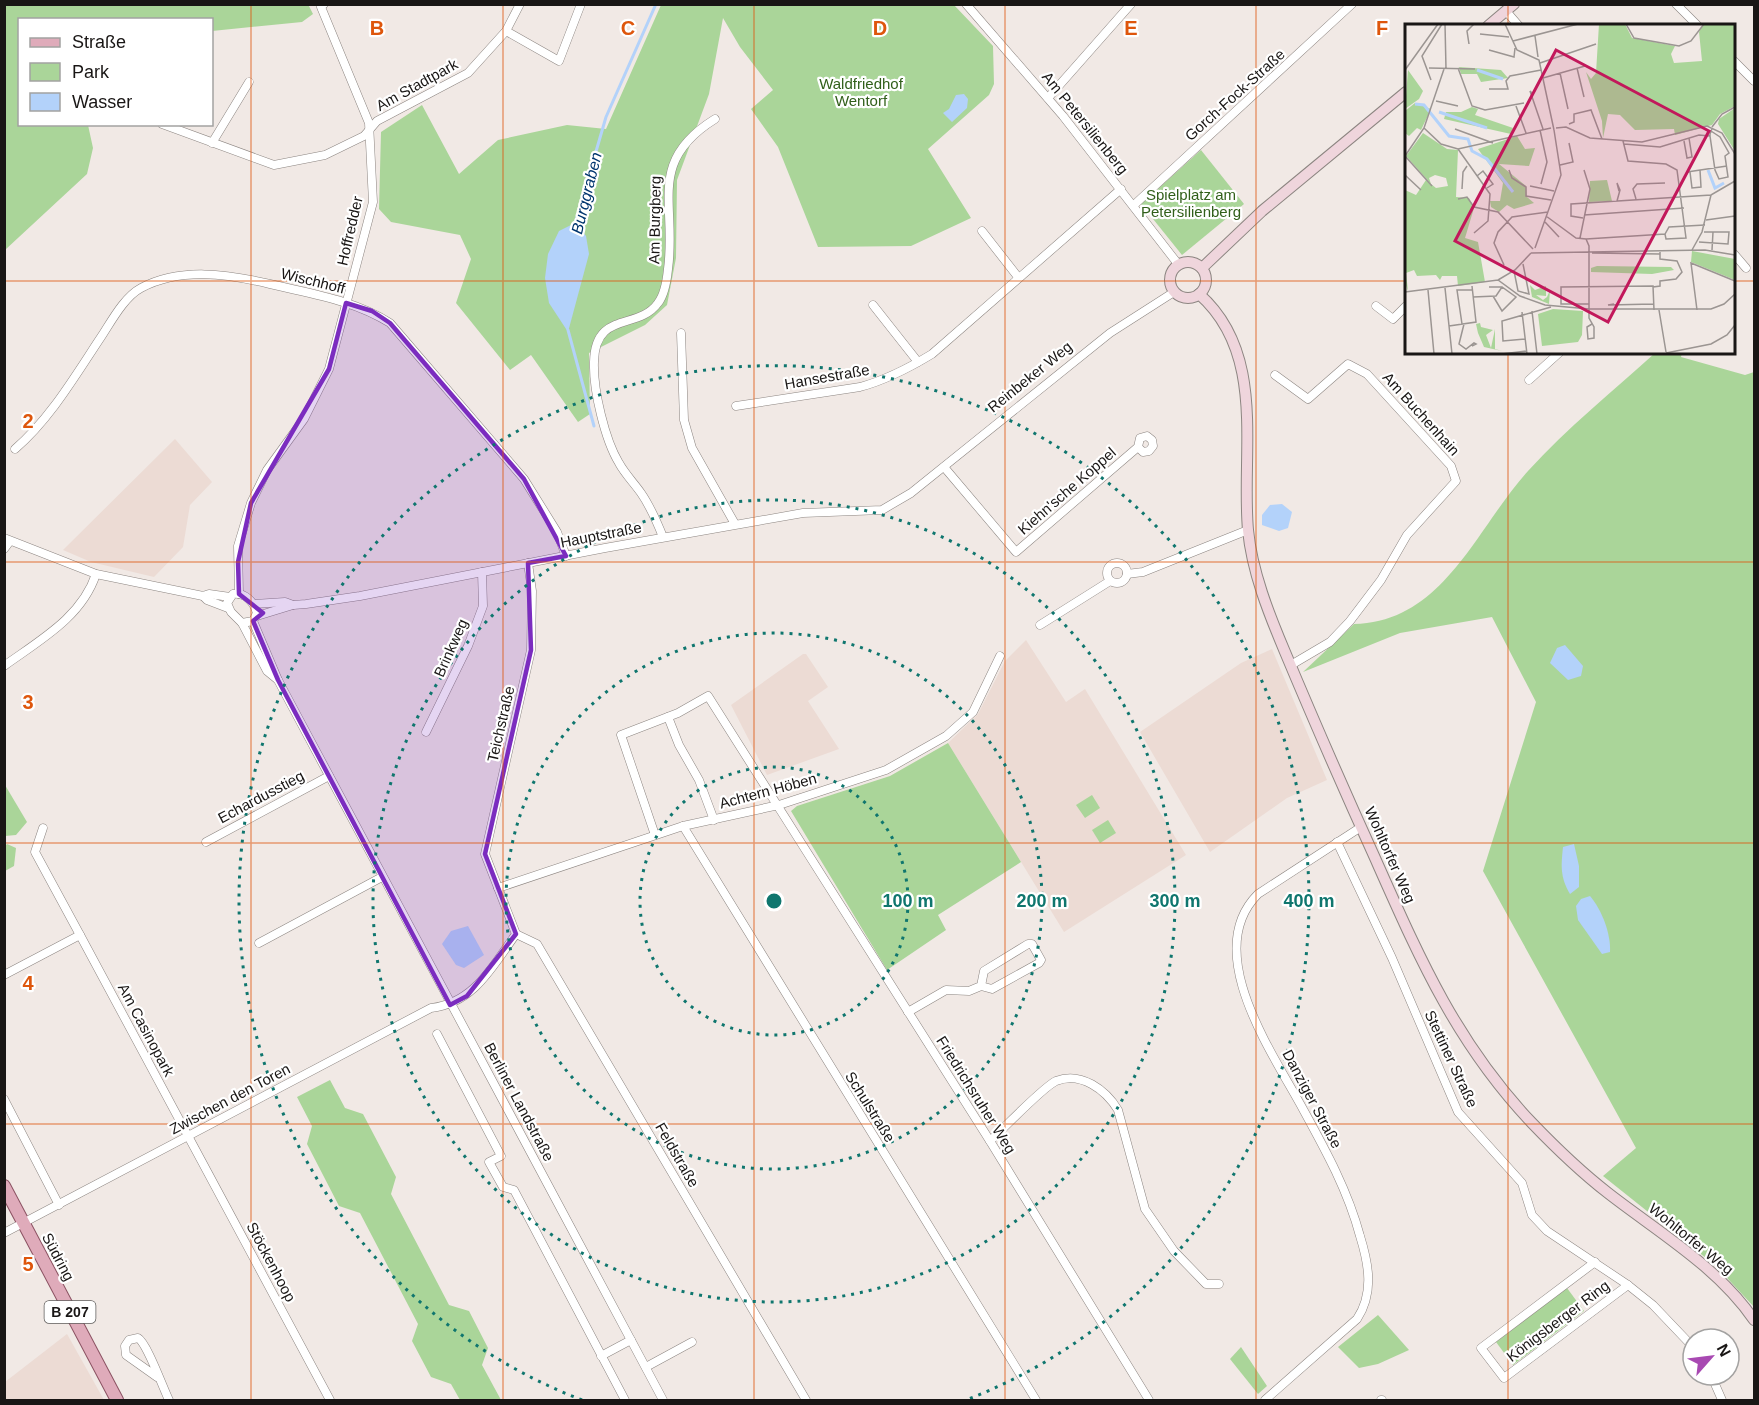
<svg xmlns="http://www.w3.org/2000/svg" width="1759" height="1405" viewBox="0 0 1759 1405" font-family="Arial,sans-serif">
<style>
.built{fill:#ecdbd4}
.green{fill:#aad599}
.water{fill:#b3d2fa}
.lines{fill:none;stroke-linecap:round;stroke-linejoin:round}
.stream{stroke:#b3d2fa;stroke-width:3}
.minor-casing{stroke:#8c8581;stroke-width:9}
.secondary-casing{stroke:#8c8581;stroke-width:12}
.primary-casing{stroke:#8b5262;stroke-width:14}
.minor{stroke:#fff;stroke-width:8}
.secondary{stroke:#efd5dc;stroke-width:10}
.primary{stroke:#dfabba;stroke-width:12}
.marked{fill:#7b2cbf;fill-opacity:0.2;stroke:#7b2cbf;stroke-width:4.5;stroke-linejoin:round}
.grid{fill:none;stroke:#de560c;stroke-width:1.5;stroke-opacity:0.55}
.ring{fill:none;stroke:#0f766e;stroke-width:3;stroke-dasharray:3 6}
.labels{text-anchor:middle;stroke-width:4.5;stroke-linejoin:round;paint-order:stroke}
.shield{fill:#fff;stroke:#5e5c5b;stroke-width:1.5}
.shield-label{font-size:14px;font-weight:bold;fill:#191615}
.park-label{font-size:15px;fill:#315f1a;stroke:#fff}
.street-label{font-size:15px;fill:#191615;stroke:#fff}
.water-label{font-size:16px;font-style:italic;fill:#00356e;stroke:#fff}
.inset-river{fill:none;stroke:#b3d2fa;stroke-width:3}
.inset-road{fill:none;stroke:#9b9592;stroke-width:1.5}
.view{fill:#c2185b;fill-opacity:0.15;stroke:#c2185b;stroke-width:3}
.inset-edge{fill:none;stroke:#191615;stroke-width:3}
.grid-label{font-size:20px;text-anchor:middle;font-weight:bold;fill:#de560c;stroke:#fff;stroke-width:4.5;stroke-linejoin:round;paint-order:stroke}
.centre{fill:#0f766e;stroke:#fff;stroke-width:3}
.ring-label{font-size:18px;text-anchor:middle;font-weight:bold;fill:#0f766e;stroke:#fff;stroke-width:4.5;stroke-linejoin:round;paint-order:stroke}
</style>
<rect width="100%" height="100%" fill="#f1e9e5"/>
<!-- built -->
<g class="built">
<path d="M175,439l37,43 -22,23 -7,42 -29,30 -63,-15 -28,-12z"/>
<path d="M1026,640l40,62 19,-13 101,166 -122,77 -116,-189 30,-29 27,-53z"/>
<path d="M1272,649l55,131 -40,18 -77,54 -70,-120 101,-69z"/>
<path d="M803,654h3l22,33 -20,14 31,48 -72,26 -36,-70z"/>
<path d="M67,1334l37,66h-99v-18z"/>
</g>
<!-- green -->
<g class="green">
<path d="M5,4h303l5,10 -11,8 -90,9v-11h-192v104l68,1 5,23 -6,26 -82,76z"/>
<path d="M661,5h293l39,41 1,38 -5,11 -61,54 43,69 -60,28 -93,1 -40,-100 -27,-38 22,-19 -33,-43 -17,-29 -14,76 -32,86 -1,78 -9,47 -22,20 -56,28 1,61 -12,8 -47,-67 -21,15 -54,-67 15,-44 -11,-24 -69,-13 -12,-13 2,-77 41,-27 37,69 39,-34 69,-15 39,4z"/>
<path d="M1201,150l43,54 -62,51 -41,-51z"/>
<path d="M1655,353h27l-1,4 64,18 9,-3v935l-38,-41 -113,-90 33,-28 -153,-277 53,-169 -44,-85 -92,16 -97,39 51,-48c90,-2 122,-96 174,-153 39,-43 85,-80 127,-118z"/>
<path d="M948,743l73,119 -83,53 8,15 -59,40 -96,-159 6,-5 93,-30z"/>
<path d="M5,785l22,37 -11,13 -11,1z"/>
<path d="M1092,795l8,13 -15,10 -9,-13z"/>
<path d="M1108,820l8,13 -16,10 -8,-13z"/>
<path d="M7,844l9,4 -2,18 -9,5v-25z"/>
<path d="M330,1080l15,28 18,6 33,63 -5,17 58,111 20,6 19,37 -6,17 19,35h-41l-9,-16 -20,-7 -19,-36 6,-17 -58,-111 -21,-7 -32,-62 5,-18 -15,-29z"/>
<path d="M1567,1288l17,23 -71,54 -17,-23z"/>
<path d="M1378,1315l31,35 -31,14 -19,4 -21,-21z"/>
<path d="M1241,1347l26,39 -9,8 -28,-35z"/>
</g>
<!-- water -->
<g class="water">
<path d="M964,94l4,5 -1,9 -15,14 -9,-9 6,-4 7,-14z"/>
<path d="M575,223l11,13 3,18 -21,78 -19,-29 -4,-25 3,-24 11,-23z"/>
<path d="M1282,504l10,8 -4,16 -9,3 -17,-6v-10l8,-10z"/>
<path d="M1565,645l18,21 -2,10 -13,4 -18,-17 7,-15z"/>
<path d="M1574,844l5,22v21l-9,7c-10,-17 -9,-28 -7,-47z"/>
<path d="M1590,896c12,14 21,38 20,56l-8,2 -24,-34 -2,-14 5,-7z"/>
<path d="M468,926l16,29 -20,13 -8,-3 -14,-21 9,-13z"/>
</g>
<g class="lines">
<!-- stream -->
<g class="stream">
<path d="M575,224l31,-107 50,-113"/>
<path d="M568,330l26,96"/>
</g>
<defs>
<g id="minor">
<path d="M966,4l97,112 115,148"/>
<path d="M1676,4l22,22"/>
<path d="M1506,11l13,15"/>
<path d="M506,31l53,30 22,-57"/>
<path d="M1734,61l20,20"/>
<path d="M1048,98l83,-94"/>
<path d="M162,124l112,41 51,-10 39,-19 13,-15 91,-48 38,-42 14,-27"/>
<path d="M212,143l37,-61"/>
<path d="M1134,205l218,-201"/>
<path d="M982,231l36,46"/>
<path d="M1734,254l12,14"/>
<path d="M873,305l45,57"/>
<path d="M1376,306l17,13 13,-13"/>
<path d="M681,333l3,87 8,28 43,76"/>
<path d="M1275,375l33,24 40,-35 19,10 84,92 5,15 -49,54 -26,45 -31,41 -20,21 -39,23"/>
<path d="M1529,380l31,-28"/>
<path d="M736,406l124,-19c26,-7 49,-19 72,-33l189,-165"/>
<path d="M15,449c35,-30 60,-73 86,-112 10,-15 23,-40 40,-49 40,-21 86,-14 129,-4 41,10 84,16 120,39l134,156 33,53 9,24"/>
<path d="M944,467l72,85 122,-105 2,-9 7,-2 5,4 1,6 -4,5 -6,1 -5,-5"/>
<path d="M663,537c-6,-15 -13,-31 -22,-44 -7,-10 -16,-19 -22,-30 -14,-23 -26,-73 -25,-101 1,-52 44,-31 64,-59 7,-9 9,-24 10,-34 9,-65 -22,-107 47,-150"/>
<path d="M4,538l92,36 107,22 6,-2 21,3"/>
<path d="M4,549l6,-8"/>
<circle cx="1117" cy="573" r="10"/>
<path d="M1127,574l16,-2 105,-42"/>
<path d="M233,594c12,-2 21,8 24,19l-4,8 -11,2 -11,-11 -4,-9z"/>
<path d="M239,594l-1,-48 13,-43 16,-33 37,-51 25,-50 44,-167 -4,-79 -48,-116 3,-3"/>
<path d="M203,596l4,4 21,8"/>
<path d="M254,604l31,-2 8,3 13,-1 54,-8 245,-48 198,-35 79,-3 29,-17 199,-160 64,-41"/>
<path d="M257,616l36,-11"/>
<path d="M253,621l25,59 385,720"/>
<path d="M242,623l25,48 11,9"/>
<path d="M1040,625l70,-44"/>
<path d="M4,666c36,-26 78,-49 92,-92"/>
<path d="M668,717l11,28 20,35 15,40"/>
<path d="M426,732l42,-86 15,-40 -1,-34"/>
<path d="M683,826l353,574"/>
<path d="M43,828l-8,24 45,83"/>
<path d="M655,835l-34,-100 57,-22 30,-17 282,445 159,259"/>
<path d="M206,842l123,-66"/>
<path d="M1337,842l55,116 66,154 64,71 10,32 15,16 81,54 25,20 40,42"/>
<path d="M498,888l185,-62 96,-21 107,-35 60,-34 27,-24 27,-56"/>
<path d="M516,934l21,10 269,456"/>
<path d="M259,943l123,-66"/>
<path d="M4,975l76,-40 250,465"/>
<path d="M908,1012l38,-22 23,1 12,-5 11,3 47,-26 2,-3 -9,-16h-4l-44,27 -3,15"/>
<path d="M437,1034l64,122 -12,6 14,25 11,3 111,210"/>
<path d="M4,1099l55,106"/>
<path d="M990,1141c13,-12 53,-54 66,-60 25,-10 50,9 62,29l27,99 29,42 32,33h13"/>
<path d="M4,1233l427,-225c43,-5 61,-41 85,-74l-31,-80 46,-204 1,-59 -4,-28"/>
<path d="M1595,1262l-114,86 23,30 124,-93"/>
<path d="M601,1356l30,-16"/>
<path d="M646,1367l46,-25"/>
<path d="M1711,1375l11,25"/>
<path d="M157,1377l-31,-22 -1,-9 4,-6 9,-2c9,5 25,50 31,62"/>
<path d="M1265,1400l92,-81c17,-26 12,-54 3,-83 -12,-45 -34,-85 -56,-125 -30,-56 -104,-159 -46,-217l103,-67"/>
<path d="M1381,1400h1"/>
</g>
<g id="secondary">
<path d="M1488,26l26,-22"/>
<circle cx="1188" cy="280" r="18"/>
<path d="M1202,268l60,-57 144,-119"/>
<path d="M1199,294c68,60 42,157 49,236 4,42 21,84 37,122 29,69 59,138 90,206 44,99 81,185 157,265 23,24 49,49 76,70 50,39 110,74 146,127"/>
</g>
<path id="primary" d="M4,1186l113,214"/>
</defs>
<!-- minor casing -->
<use href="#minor" class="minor-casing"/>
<!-- secondary casing -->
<use href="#secondary" class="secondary-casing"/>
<!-- primary casing -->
<use href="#primary" class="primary-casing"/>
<!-- minor -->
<use href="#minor" class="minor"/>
<!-- secondary -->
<use href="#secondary" class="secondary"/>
<!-- primary -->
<use href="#primary" class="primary"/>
</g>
<!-- marked area -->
<path class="marked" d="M346,303l26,8 18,12 134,156 42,77 -38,7 3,87 -46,204 31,80 -49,62 -17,9 -172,-325 -25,-59 10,-8 -24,-19 -1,-32 13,-59 78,-134z"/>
<!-- grid -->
<path class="grid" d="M251,4v1396M503,4v1396M754,4v1396M1005,4v1396M1256,4v1396M1508,4v22M4,281h1402M1734,281h20M1508,352v1048M4,562h1750M4,843h1750M4,1124h1750"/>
<!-- distance rings -->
<g class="ring">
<circle cx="774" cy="901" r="134"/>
<circle cx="774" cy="901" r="268"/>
<circle cx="774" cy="901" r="401"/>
<path d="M582 1400A535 535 0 1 1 966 1400"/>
</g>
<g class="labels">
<!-- shield labels -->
<rect class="shield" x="44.5" y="1301" width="51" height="22" rx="4.5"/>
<g class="shield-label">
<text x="70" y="1317">B 207</text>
</g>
<!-- park labels -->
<g class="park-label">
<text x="861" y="89">Waldfriedhof<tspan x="861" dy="17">Wentorf</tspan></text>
<text x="1191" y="200">Spielplatz am<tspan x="1191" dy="17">Petersilienberg</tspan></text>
</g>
<!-- street labels -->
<g class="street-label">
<text transform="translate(417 85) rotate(-29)" y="5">Am Stadtpark</text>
<text transform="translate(1235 95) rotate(-42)" y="5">Gorch-Fock-Straße</text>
<text transform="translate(1085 123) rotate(51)" y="5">Am Petersilienberg</text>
<text transform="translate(655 220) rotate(-89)" y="5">Am Burgberg</text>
<text transform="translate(350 231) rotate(-77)" y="5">Hoffredder</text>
<text transform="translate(313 281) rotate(14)" y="5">Wischhoff</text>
<text transform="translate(827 377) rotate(-10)" y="5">Hansestraße</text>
<text transform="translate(1030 377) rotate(-39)" y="5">Reinbeker Weg</text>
<text transform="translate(1421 414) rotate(48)" y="5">Am Buchenhain</text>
<text transform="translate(1067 491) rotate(-41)" y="5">Kiehn'sche Koppel</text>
<text transform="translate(601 535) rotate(-11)" y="5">Hauptstraße</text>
<text transform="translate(451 648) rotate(-66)" y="5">Brinkweg</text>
<text transform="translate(501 724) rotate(-77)" y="5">Teichstraße</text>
<text transform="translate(768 791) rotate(-15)" y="5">Achtern Höben</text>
<text transform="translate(261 797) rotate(-28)" y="5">Echardusstieg</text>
<text transform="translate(1390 855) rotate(66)" y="5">Wohltorfer Weg</text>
<text transform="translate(146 1030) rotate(62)" y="5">Am Casinopark</text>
<text transform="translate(1451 1059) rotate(65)" y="5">Stettiner Straße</text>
<text transform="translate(976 1095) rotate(58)" y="5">Friedrichsruher Weg</text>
<text transform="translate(230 1099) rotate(-28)" y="5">Zwischen den Toren</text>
<text transform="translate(1312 1099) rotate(62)" y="5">Danziger Straße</text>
<text transform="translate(519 1102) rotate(62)" y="5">Berliner Landstraße</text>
<text transform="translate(870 1107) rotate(58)" y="5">Schulstraße</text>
<text transform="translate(677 1155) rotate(60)" y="5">Feldstraße</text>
<text transform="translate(1691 1239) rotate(39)" y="5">Wohltorfer Weg</text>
<text transform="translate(58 1257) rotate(62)" y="5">Südring</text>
<text transform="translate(271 1262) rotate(62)" y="5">Stöckenhoop</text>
<text transform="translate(1558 1321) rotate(-37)" y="5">Königsberger Ring</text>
</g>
<!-- water labels -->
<g class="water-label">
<text transform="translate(586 193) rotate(-76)" y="6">Burggraben</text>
</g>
</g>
<!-- overview -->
<g transform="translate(1405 24)">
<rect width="330" height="330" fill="#f1e9e5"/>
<path d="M194,0h26l7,14 43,8 -4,8 3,9 28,-2 -3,-29 4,-8h32v82l-15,8 -8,11 -37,10 -1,-6 -39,1 -15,-15 -12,-1 -5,24 -1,-17 -16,-49 5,7 5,-6zM54,43l42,3 7,8 -27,4 -4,-8h-16zM3,46l15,21 -4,8 -14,10zM10,79l16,6 -10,21 -4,-2 -8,8 -4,-3v-22zM67,83l6,2 -3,6 38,13 -2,6 -67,-15 2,-7h15zM330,84v43l-17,-27 1,-5zM18,109l24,16 11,1 -2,47 13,1 5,10 -9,30 13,4 7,40 -27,4 -1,-10h-15l-2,4 -4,-5 -19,1 -3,-6 -8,3 2,18 -3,-8v-93l11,5 10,-15 10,8 12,-2 -2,-8 -11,-3 -6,3 2,6 -25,-28zM112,112l8,13 10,-1 -6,18 -30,-2 27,22 1,11 7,6 -20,6 -7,-4 -8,7 -8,-5 -1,-6h10l3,-18 -25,-34zM202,156l5,21 -23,1 1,-21zM287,227l43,8v21l-44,-18zM192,242l74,1 3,3 -22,4 -61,-2v-4zM125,261l5,5 11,-4v10l-10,-1 7,5 4,-3 3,-7 -1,14 -17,-7zM148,285l30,2 -1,24 -4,7 -36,4 -4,-32zM75,299l1,4 12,3 -7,5 5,13 4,-19v20l7,2 -18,-4 -6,-14 -2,-9z" fill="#aad599"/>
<path class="inset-river" d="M72,46l26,9M10,80l9,1 25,31 19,3 4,12 15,8 26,33M34,88l48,16M303,146l7,18 9,-5"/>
<path class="inset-road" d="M40,0l1,45M100,0l12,26 22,10 15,70M221,0l8,14 45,8 12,-5 13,-17M75,10l29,3M130,12l3,21M108,17l65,-17M64,20l-2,-13 7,-7M84,26l25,7 1,-9M135,39l56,-19M24,44l46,1M53,44l14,38 13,4 39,-7M172,44l7,29M0,46l33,-46M155,49l8,36M138,54l42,-12M26,56l-9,-24 20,-32M84,65h19l-2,-8 4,-5 31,-6M128,70l-3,-3 13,38M31,77l22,5M111,82l10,27M164,100l5,-2v-8l17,-4 11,29M307,103l10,-13 13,-7M19,104l17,16 17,5 93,-21M151,104l10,-1 24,11 52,4 65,-16 15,7 13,21M50,105l38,14M135,106l7,32 -6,22M306,107l9,6 9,16 -4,3 3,21 -9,2 -4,-9 -5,-34v-2l1,-3 1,-2M218,117l5,20 38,3 11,6 9,68 -20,1 -1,-5M279,117l3,17 5,-1 -3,-19M219,120l36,3 39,-12 11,1M53,125l32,45 -2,27 -14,12M0,132l19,-28 20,-59M0,132l27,30M155,141l13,-3 -4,-19M104,146l3,8 14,9v9l25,4M282,148l40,-6M285,148l2,16 9,-1 -1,-17M0,151l16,15M72,152l6,-5 10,13 -6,4M125,162l24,5M57,165l1,-17 4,-6M53,175l9,-2 7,10 24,5 35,37M231,175l-3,-10 4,-5 28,-1M212,177l3,-11 -3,-7 2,8M179,191l100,-7M141,192l30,22 10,1 3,7v72l5,9v11l-6,1 -1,-12 5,-3M178,194l-12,-2v-12l140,-9 24,-14M301,196l29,-4M140,198l14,15M175,214l10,-49 -6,-19M181,215l79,-5 4,-7 36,-2M294,218l29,2 1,-12h-25M130,224l26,-73 -7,-45M287,226l10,-18 9,-37M307,226l1,-18M126,229l174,-3 30,5M187,229l68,1M99,241l-10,-22 4,-11 14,-15 36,-5M109,247l4,20 11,3 -6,-30M93,256l17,-10 16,-17M84,263h13l14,10 -14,14 -9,-15M248,263l7,-1v-5l16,-2 6,-7 -5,-11 -17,-2v-9M40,264l7,66M23,266l6,64M0,268l93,-12 22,16 25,9 44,4h122l13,-5 11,-10M68,273l23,-1 6,-9M184,280h-28v-17l92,-1 1,24M209,280l-6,1 46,-1M254,286l7,42M292,286l-6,-47 44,18M127,287l5,43M117,288l5,42M57,300l-5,-34h15M59,300l-5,20 7,5 8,-6 2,1 -4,2M44,302l27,-4 -4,-36M120,315l-22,2 -1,-20 49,-14M261,329l45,-9 16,-9 8,-10M97,330l25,-3"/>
<path class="view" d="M151,26l153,81 -101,191 -153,-81z"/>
<rect width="330" height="330" class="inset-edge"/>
</g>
<g class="grid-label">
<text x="377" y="35">B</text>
<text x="628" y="35">C</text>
<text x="880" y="35">D</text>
<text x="1131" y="35">E</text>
<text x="1382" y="35">F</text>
<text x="28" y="428">2</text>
<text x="28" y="709">3</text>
<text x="28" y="990">4</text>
<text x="28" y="1271">5</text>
</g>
<circle cx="774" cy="901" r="9" class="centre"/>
<g class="ring-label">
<text x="908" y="907">100 m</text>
<text x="1042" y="907">200 m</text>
<text x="1175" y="907">300 m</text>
<text x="1309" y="907">400 m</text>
</g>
<!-- border -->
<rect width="1759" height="1405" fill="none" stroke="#191615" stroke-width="12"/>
<!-- legend -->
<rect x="18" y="18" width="195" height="108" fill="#ffffff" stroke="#a3a2a1" stroke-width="1.5"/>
<rect x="30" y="38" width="30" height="9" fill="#dfabba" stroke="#a3a2a1" stroke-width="1.5"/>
<text x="72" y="48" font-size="18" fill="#191615">Straße</text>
<rect x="30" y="63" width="30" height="18" fill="#aad599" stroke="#a3a2a1" stroke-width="1.5"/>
<text x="72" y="78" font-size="18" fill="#191615">Park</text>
<rect x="30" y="93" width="30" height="18" fill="#b3d2fa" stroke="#a3a2a1" stroke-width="1.5"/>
<text x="72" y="108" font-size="18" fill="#191615">Wasser</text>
<!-- north arrow -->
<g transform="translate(1711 1357) rotate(62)"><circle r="28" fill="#ffffff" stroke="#a3a2a1" stroke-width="1.5"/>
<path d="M0-4.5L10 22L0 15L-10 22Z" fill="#a849b2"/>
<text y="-9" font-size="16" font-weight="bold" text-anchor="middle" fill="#191615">N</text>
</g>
</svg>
